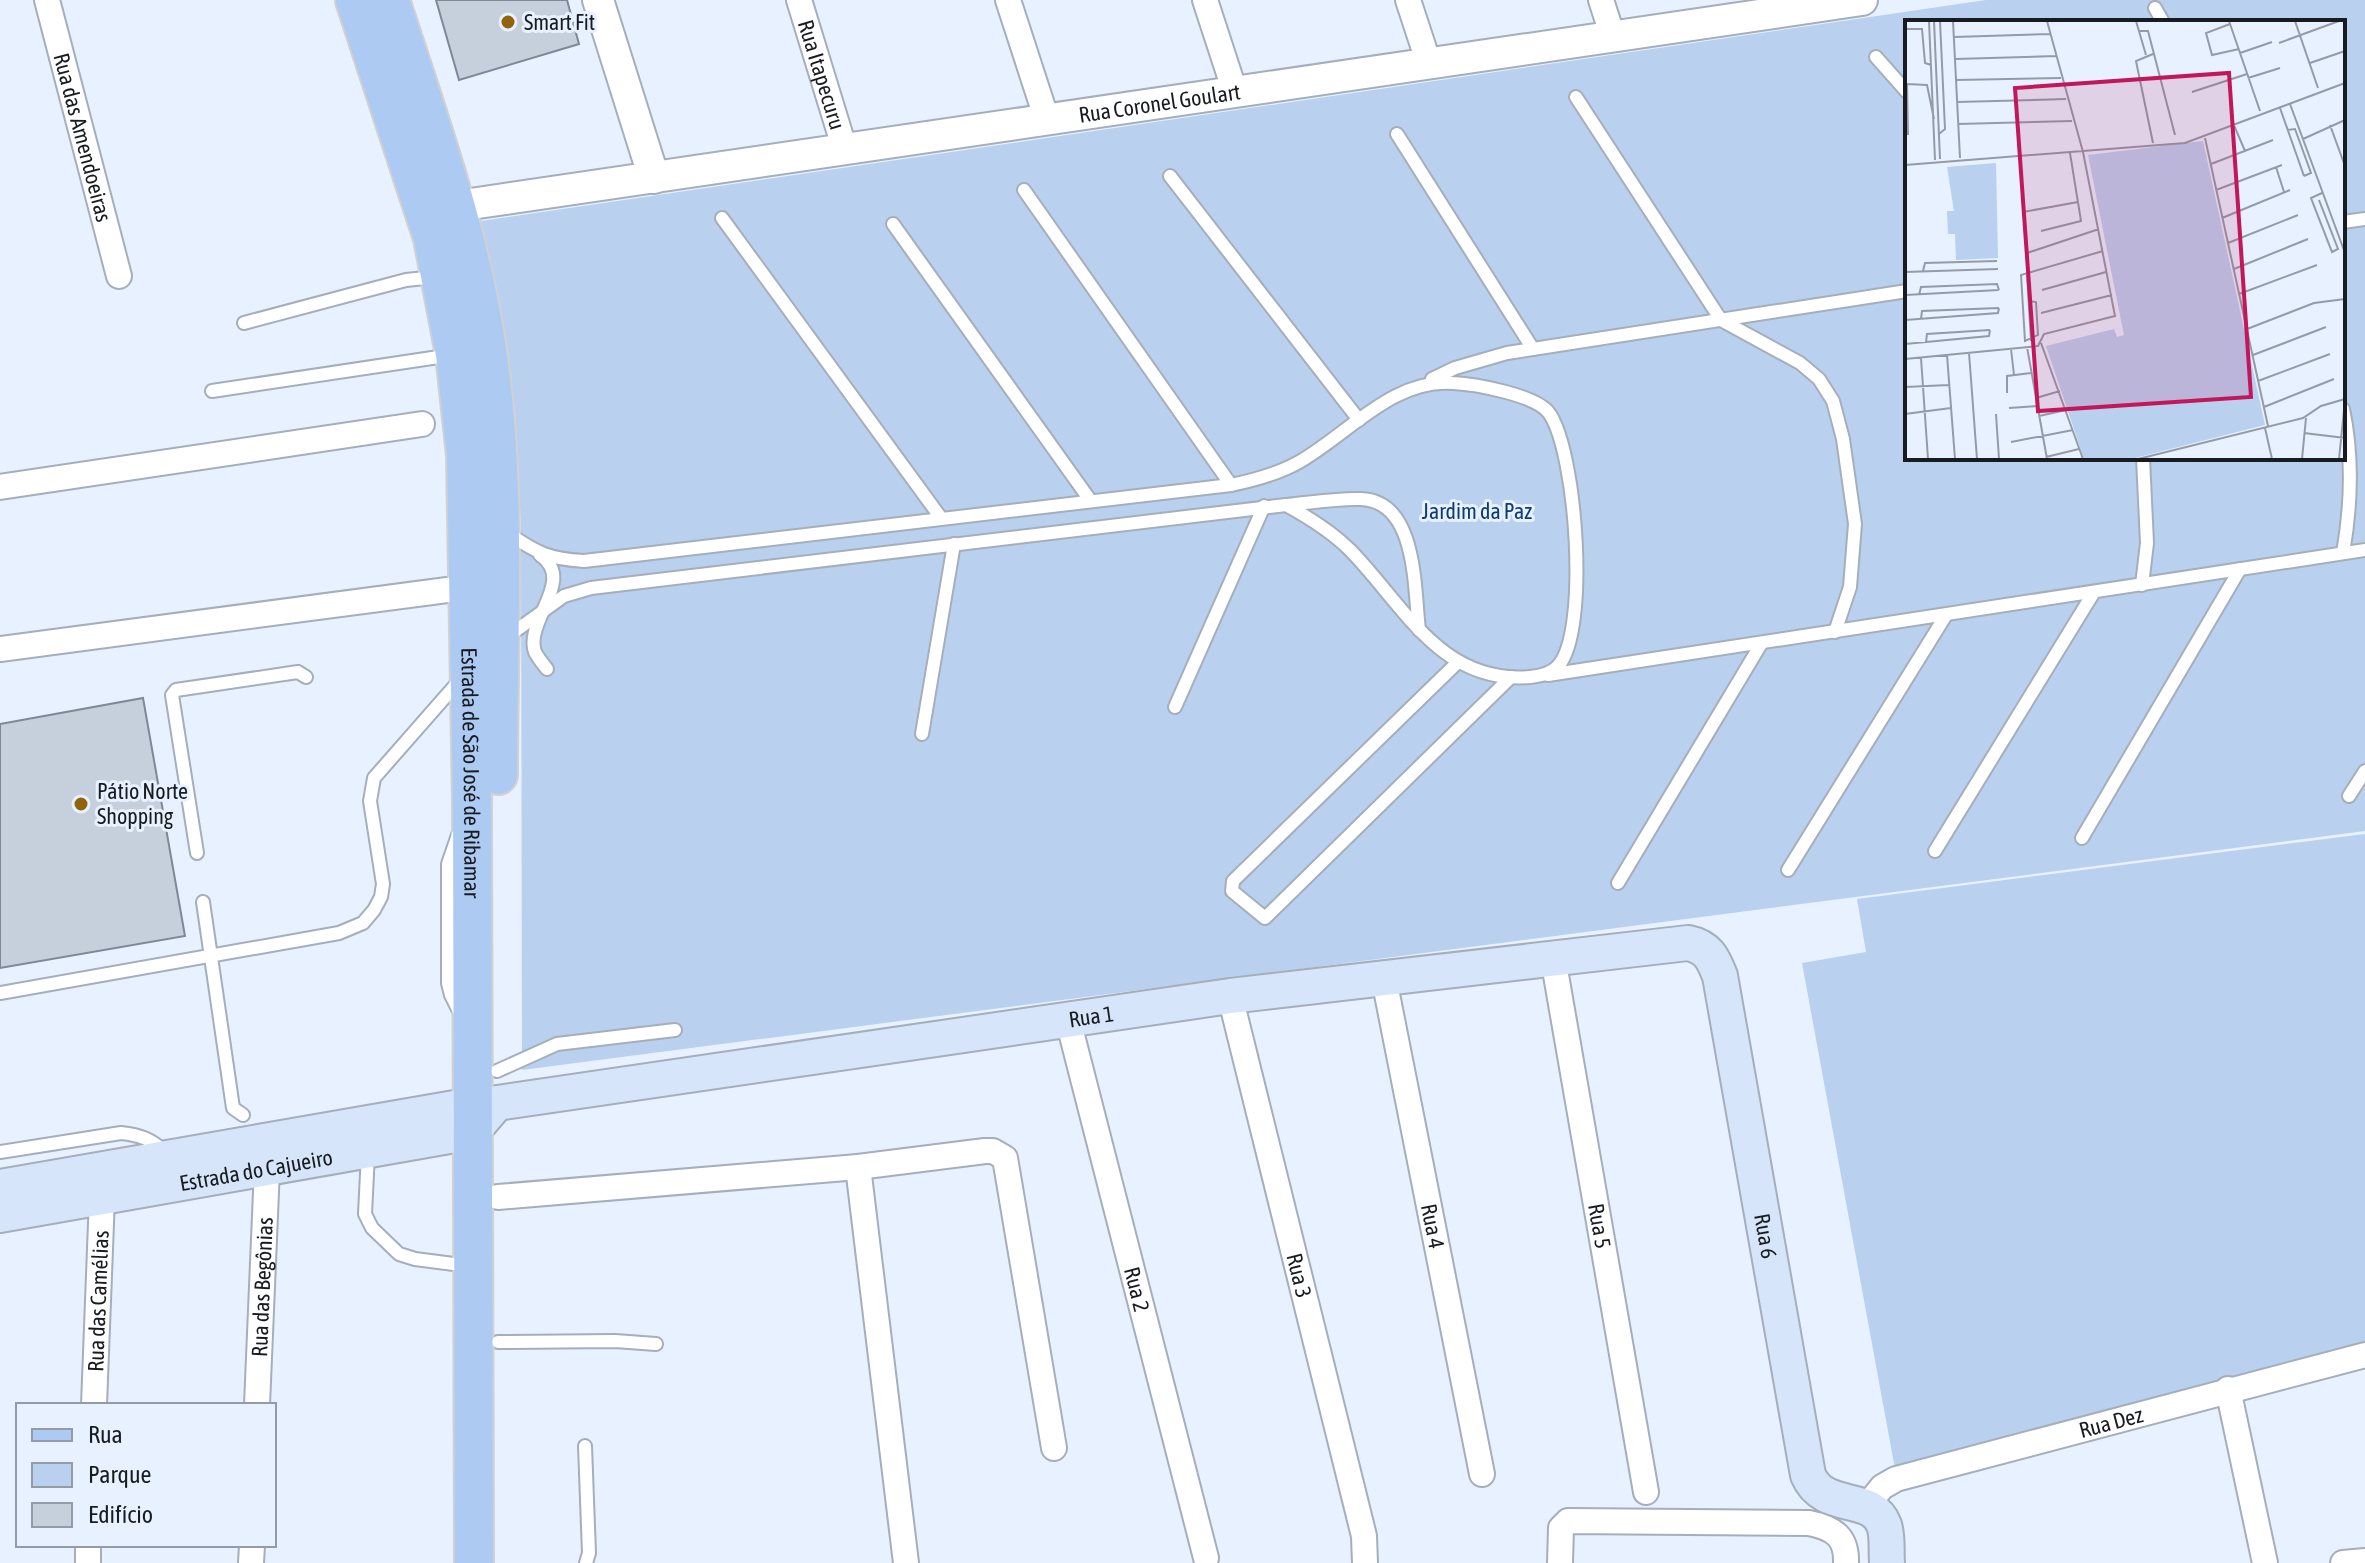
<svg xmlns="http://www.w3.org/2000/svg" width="2365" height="1563" viewBox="0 0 2365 1563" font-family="'Asap Condensed',sans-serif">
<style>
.green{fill:#bad0ef;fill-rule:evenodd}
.building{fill:#c6d0dd;stroke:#7f8895;stroke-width:2}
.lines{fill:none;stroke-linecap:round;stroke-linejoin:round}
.service-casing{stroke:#a5aebb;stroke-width:16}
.minor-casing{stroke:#a5aebb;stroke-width:28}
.tertiary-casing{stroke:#a5aebb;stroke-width:34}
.secondary-casing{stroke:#a5aebb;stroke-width:38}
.primary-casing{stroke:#d1d1d2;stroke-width:42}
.service{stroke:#fff;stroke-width:12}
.minor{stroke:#fff;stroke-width:24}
.tertiary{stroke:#fff;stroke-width:30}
.secondary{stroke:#d6e5f9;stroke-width:34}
.primary{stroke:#adcaf3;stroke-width:38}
.poi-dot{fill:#90640d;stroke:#e7f1ff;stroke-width:3}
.labels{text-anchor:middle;stroke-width:6;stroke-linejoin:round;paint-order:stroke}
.poi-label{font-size:22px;fill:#181b20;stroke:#e7f1ff;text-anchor:start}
.street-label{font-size:22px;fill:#181b20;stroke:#e7f1ff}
.park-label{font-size:22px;fill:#0f3b73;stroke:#e7f1ff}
.inset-road{fill:none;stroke:#949ba6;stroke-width:2}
.view{fill:#c2185b;fill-opacity:0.15;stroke:#c2185b;stroke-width:4}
.inset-edge{fill:none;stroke:#181b20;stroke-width:4}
</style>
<rect width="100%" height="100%" fill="#e7f1ff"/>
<!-- green -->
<g class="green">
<path d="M1986,0h379v831l-1843,239 -1,-547c-6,-102 -22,-201 -40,-302zM1907,22h436v436h-436z"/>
<path d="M2365,834v514l-470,121 -93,-506 64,-11 -9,-53z"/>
</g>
<!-- building -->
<g class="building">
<path d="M436,0h131l12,44 -120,36z"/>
<path d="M143,698l42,238 -185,32v-244z"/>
</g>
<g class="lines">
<defs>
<g id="service">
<path d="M2155,8l8,14"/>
<path d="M1876,57l31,35"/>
<path d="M1576,97l145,223 79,43 19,16 14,22 10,38 12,85 -5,63 -15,45"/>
<path d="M1397,134l136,215"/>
<path d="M1170,176l189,244"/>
<path d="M1024,190l207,295"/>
<path d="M722,218l219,300"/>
<path d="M2343,222l22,-3"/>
<path d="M893,224l197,276"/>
<path d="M244,323l162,-43 29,-3"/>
<path d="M1432,379l23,-11 52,-15 400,-62"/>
<path d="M212,391l240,-36"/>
<path d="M1286,505c24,-2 50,-7 75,-6 57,2 53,91 58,131"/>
<path d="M2343,553c8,-46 10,-97 0,-144"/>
<path d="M540,555c37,25 -16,66 -5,97 3,6 8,12 12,17"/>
<path d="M2142,585l5,-42 -4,-85"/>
<path d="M507,637l57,-41 27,-8 695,-83c22,12 46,27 64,45 54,55 90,134 180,127 10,-1 21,-3 28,-11 32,-35 18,-216 -9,-253 -13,-18 -74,-29 -96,-30 -60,-5 -106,52 -154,79 -21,12 -44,18 -68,23l-647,76c-35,-2 -48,-8 -76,-28"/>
<path d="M1458,662l-225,219 -1,10 33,27 246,-241"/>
<path d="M1548,675l817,-125"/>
<path d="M1175,707l89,-201"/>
<path d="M922,734l32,-190"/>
<path d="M2349,796l16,-25"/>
<path d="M459,832l-11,32v119l3,12 9,18"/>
<path d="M2082,838l158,-269"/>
<path d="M1935,851l159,-259"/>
<path d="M197,853l-25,-158 4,-5 122,-18 8,5"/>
<path d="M1788,870l158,-255"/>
<path d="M1618,883l143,-239"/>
<path d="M203,902l30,206 10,7"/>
<path d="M0,993l339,-60 24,-10 11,-13 7,-13 2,-13 -13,-83 4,-23 86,-98"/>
<path d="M497,1071l60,-27 118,-14"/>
<path d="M0,1152l121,-19c19,2 30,6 44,19"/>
<path d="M368,1153l-3,61 7,14 27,26 16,5 54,7"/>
<path d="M498,1342l117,-1 41,3"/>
<path d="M585,1446l4,107 -3,10"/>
</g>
<g id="minor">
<path id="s1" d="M47,0l72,276"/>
<path id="s2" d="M799,0l46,150"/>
<path d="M1008,0l39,120"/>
<path d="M1205,0l30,92"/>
<path d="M1408,0l21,64"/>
<path d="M1601,0l12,37"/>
<path d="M0,487l422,-63"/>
<path d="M0,649l470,-62"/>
<path id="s3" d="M1553,958l93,534"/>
<path id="s4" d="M1384,979l98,495"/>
<path id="s5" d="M1230,996l134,540 1,27"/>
<path id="s6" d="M1068,1020l138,538"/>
<path d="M858,1167l48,396"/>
<path d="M498,1197l360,-30 127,-16h8l12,7 49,290"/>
<path d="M2228,1389l37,174"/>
<path id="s7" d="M94,1405l8,-208"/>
<path id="s8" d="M257,1405l10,-237"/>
<path id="s9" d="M1866,1507l16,-20 14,-8 469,-124"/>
<path d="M88,1563v-18"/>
<path d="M251,1563l1,-18"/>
<path d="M1560,1563l1,-35 7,-7 241,2c25,5 38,14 37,40"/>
<path d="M2343,1563l22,-2"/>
</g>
<g id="tertiary">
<path d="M598,0l56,178"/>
<path id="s10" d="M457,206l1405,-206"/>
</g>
<g id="secondary">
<path d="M0,1187l472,-82"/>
<path id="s11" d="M0,1215l472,-83 25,-29 733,-107 458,-53c20,4 25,15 32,33l88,499c16,38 64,17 76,50 4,11 2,26 3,38"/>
</g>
<g id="primary">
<path id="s12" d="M355,0l78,238 22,116 11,101 6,349 2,759"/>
<path d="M390,0c38,118 81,234 98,357 19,134 10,281 10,418"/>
</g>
</defs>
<!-- service casing -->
<use href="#service" class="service-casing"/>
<!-- minor casing -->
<use href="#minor" class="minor-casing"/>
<!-- tertiary casing -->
<use href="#tertiary" class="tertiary-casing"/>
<!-- secondary casing -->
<use href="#secondary" class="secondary-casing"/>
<!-- primary casing -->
<use href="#primary" class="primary-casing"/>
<!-- service -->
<use href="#service" class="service"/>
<!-- minor -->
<use href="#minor" class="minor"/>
<!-- tertiary -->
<use href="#tertiary" class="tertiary"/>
<!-- secondary -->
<use href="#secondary" class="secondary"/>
<!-- primary -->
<use href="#primary" class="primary"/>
</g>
<!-- markers -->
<g class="poi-dot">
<circle cx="508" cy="22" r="8"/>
<circle cx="81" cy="804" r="8"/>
</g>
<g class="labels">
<!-- poi labels -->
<g class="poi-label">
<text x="524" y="30">Smart Fit</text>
<text x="97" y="799">Pátio Norte<tspan x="97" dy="25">Shopping</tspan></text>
</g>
<!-- street labels -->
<g class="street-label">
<text dy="8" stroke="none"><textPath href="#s2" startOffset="78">Rua Itapecuru</textPath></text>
<text dy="8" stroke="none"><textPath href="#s10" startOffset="710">Rua Coronel Goulart</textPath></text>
<text dy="8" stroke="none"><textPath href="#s1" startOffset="142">Rua das Amendoeiras</textPath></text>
<text dy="8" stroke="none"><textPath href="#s12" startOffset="788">Estrada de São José de Ribamar</textPath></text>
<text dy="8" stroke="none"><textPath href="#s11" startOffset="1118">Rua 1</textPath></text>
<text dy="8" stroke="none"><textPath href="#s11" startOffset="260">Estrada do Cajueiro</textPath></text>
<text dy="8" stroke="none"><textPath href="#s3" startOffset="272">Rua 5</textPath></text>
<text dy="8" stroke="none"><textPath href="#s4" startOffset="252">Rua 4</textPath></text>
<text dy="8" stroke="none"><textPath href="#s11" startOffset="2032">Rua 6</textPath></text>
<text dy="8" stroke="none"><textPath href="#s5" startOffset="288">Rua 3</textPath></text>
<text dy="8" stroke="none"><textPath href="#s8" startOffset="118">Rua das Begônias</textPath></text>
<text dy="8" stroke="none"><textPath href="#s6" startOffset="278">Rua 2</textPath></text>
<text dy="8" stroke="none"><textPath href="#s7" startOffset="104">Rua das Camélias</textPath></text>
<text dy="8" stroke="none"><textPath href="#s9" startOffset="264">Rua Dez</textPath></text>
</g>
<!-- park labels -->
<g class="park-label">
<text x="1477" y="519">Jardim da Paz</text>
</g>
</g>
<!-- overview -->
<g transform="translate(1905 20)">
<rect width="440" height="440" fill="#e7f1ff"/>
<path d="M298,121l62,284 -134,34h-47l-38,-113 68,-17 3,8 7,-2 -36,-180zM91,143l2,95 -42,2 -1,-26h-7l-1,-23h7l-7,-44z" fill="#bad0ef"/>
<path class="inset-road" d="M24,1l6,139M29,1l6,138M48,1l7,137M142,1l36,131M231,1l10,34M324,1l31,90M390,1l23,67M325,4l-24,9 6,22 27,-6M0,9h17l3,34 6,2M234,11h9l27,104M49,17l96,-3M374,23l60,-22M335,33l32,-11M248,34l-17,7 17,82M50,39l101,-3M405,43l35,-12M343,58l32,-10M51,60l105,-2M287,72l55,-18M52,82l109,-3M385,84l55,149M375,88l24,68M328,103l12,28M53,104l114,-3M425,105l15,41M382,110l8,-1 16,44 -7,3M34,114l6,-5 -5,-108M3,115l-1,-51 20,1 7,34M300,118l63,288M398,119l42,-19M306,144l62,-24M0,145l280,-22 160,-60M371,147l8,25M311,170l66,-25M414,180l19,49 -6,3 -21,-54 11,-5M118,192l55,-10M317,198l68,-28M136,211l40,-10 -11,-68M323,223l70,-28M122,233l72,-24M329,249l74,-30M18,251l2,-8 72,-2M0,252l93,-3M122,255l4,66M137,270l64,-18M334,274l78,-29M0,275l94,-5M14,275l2,-8 76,-3 2,6M124,281l7,1 2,33 -13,6 -4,-66 82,-24M136,293l71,-18M16,299l1,-8 77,-3M0,300l93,-7 1,-5M342,309l67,-26 31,-4M21,322l1,-8 63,-4M136,323l42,116M0,324l84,-8 1,-6M122,327l20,112M106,329l3,26M64,333l8,106M42,335l8,104M348,335l73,-28M16,338l7,101M0,339l133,-13 6,-12 71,-18 -32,-164M353,361l72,-27M0,367l44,-2M102,373v-17l24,-3M131,378l24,-7M359,387l70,-28M104,388l28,-2M0,394l46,-6M91,394l3,45M134,396l27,-6M360,408l7,31M399,413l41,5M106,422l62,-12M141,437l33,-8M233,439l165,-41 18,-12 24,-7M397,439l4,-41M434,439l6,-59"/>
<path class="view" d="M324,53l22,324 -213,14 -23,-323z"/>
<rect width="440" height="440" class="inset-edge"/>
</g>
<!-- legend -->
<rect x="16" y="1403" width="260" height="144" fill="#e7f1ff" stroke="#949ba6" stroke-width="2"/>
<rect x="32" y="1429" width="40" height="12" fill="#adcaf3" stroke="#949ba6" stroke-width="2"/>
<text x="88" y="1443" font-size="24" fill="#181b20">Rua</text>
<rect x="32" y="1463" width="40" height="24" fill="#bad0ef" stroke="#949ba6" stroke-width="2"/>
<text x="88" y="1483" font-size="24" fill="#181b20">Parque</text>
<rect x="32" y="1503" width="40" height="24" fill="#c6d0dd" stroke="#949ba6" stroke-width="2"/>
<text x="88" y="1523" font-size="24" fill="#181b20">Edifício</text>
</svg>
